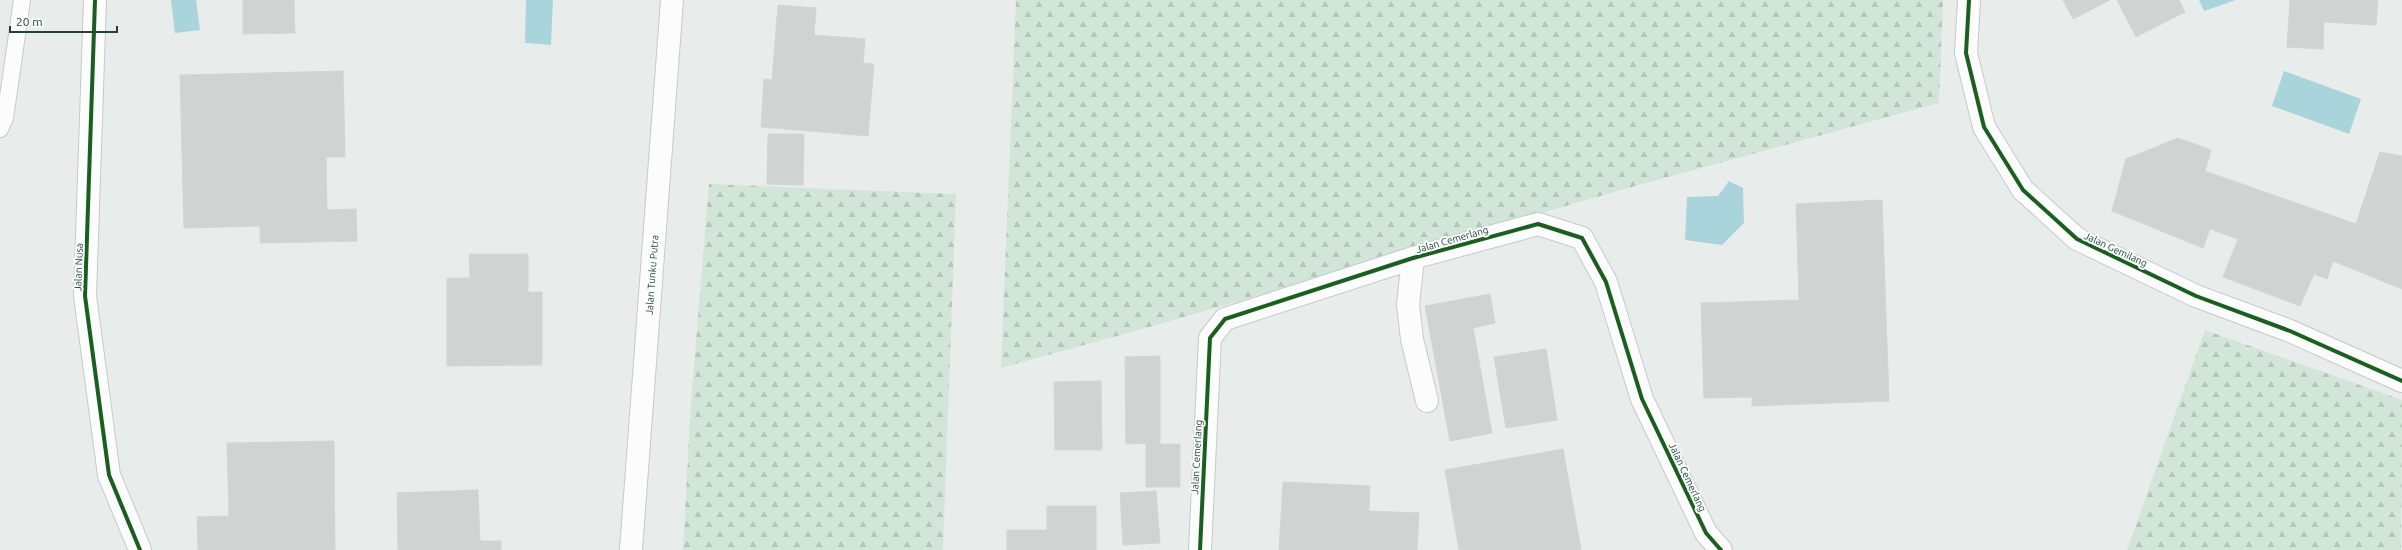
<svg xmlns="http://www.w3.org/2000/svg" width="2402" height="550" viewBox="0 0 2402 550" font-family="Ubuntu,sans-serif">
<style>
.forest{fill:url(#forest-firs)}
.water{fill:#a9d4db}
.building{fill:#cfd4d2;stroke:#d1d6d4}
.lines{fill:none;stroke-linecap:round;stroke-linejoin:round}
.service-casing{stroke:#c5cac8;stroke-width:18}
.minor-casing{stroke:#c5cac8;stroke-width:24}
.service{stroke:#fcfcfc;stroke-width:16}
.minor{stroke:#fcfcfc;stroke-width:22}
.cycleway-casing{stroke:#f7fbf9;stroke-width:6}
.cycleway{stroke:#1b5e20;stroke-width:4}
.labels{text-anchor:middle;stroke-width:4;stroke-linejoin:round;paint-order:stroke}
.street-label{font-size:10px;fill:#24423a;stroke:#f7fbf9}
</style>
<defs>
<pattern id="forest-firs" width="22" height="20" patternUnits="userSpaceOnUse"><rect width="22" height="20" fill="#d1e6d8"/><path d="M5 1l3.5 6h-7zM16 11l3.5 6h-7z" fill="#b3c6ba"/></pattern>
</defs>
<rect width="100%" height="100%" fill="#e8edeb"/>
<!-- forest -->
<g class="forest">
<path d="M1016,0h927l-4,103 -311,85 -475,138 -152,42z"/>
<path d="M709,184l247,10 -13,356h-260l8,-148z"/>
<path d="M2205,330l197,70 -1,150h-274z"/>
</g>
<!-- water -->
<g class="water">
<path d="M171,0h25l4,30 -25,3z"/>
<path d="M526,0h27l-2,45 -26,-2z"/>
<path d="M2199,0h37l-32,11z"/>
<path d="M2284,71l77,28 -12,35 -77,-28z"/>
<path d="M1729,181l14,7 1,35 -22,22 -37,-5 2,-43 31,-1z"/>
</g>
<!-- building -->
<g class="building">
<path d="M243,0h51l1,33 -52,1z"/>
<path d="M2063,0h47l-37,19z"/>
<path d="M2117,0h62l6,12 -49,25z"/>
<path d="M2290,0h88l-2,25 -52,-3 -1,27 -36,-2z"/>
<path d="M778,5l38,3 -2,27 51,4 -2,24 11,1 -6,72 -107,-9 3,-48 8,1z"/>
<path d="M343,71l2,86h-19l1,53 29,-1 1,32 -97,2v-17l-76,2 -4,-153z"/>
<path d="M768,134h36l-1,51 -36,-1z"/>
<path d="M2178,138l33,12 -6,21 151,53 24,-72 22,4v133l-69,-28 -6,18 -13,-5 -14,32 -77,-29 15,-38 -28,-10 -7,19 -91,-37 14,-52z"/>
<path d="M1882,200l7,201 -137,5v-9l-48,1 -3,-95 98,-3 -3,-96z"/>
<path d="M469,254h59v38h14v73l-95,1v-88h23z"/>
<path d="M1490,294l5,29 -22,5 19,105 -42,8 -25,-135z"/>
<path d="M1546,349l11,71 -51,8 -12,-71z"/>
<path d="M1160,356v88h20v43h-34v-44l-20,1 -1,-87z"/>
<path d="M1101,381l1,69h-47l-1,-68z"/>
<path d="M334,441l1,109h-137l-1,-33 32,-1 -2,-73z"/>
<path d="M1563,449l18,101h-122l-14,-80z"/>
<path d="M1283,482l87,4 -1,25 50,2 -2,37h-138z"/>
<path d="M478,490l2,51h21v9h-103l-1,-57z"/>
<path d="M1156,491l4,52 -37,2 -3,-52z"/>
<path d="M1047,506h49v44h-89v-20h40z"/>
</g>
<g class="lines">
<defs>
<path id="service" d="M0,129l5,-11 17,-118"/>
<g id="minor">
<path d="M95,0l-10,296 24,179 31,75"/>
<path d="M1969,0l-3,53 18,74 39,63 54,49 119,57 94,35 112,50"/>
<path d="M1413,258l-5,47 4,34 15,62"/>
<path id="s1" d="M631,550l41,-550"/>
<path d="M1200,550l10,-212 15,-19 188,-61 125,-34 44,14 24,44 36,117 64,134 15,17"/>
</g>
</defs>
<!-- service casing -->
<use href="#service" class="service-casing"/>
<!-- minor casing -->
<use href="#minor" class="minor-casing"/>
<!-- service -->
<use href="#service" class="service"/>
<!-- minor -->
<use href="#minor" class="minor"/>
<defs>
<g id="cycleway">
<path d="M95,0l-10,296 24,179 31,75"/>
<path d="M1969,0l-3,53 18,74 39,63 54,49 119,57 94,35 112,50"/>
<path d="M1200,550l10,-212 15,-19 188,-61 125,-34 44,14 24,44 36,117 64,134 15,17"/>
</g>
</defs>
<!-- cycleway casing -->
<use href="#cycleway" class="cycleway-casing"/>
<!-- cycleway -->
<use href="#cycleway" class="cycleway"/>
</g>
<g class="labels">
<!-- street labels -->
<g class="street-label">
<text transform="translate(1452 239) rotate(-16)" y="4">Jalan Cemerlang</text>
<text transform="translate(2116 249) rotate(25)" y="4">Jalan Gemilang</text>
<text transform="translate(78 267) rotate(-88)" y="4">Jalan Nusa</text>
<text dy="4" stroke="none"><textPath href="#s1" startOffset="276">Jalan Tunku Putra</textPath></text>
<text transform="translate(1196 457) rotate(-87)" y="4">Jalan Cemerlang</text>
<text transform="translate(1688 477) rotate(65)" y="4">Jalan Cemerlang</text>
</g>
</g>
<!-- scale -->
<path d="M10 26v6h107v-6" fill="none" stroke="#24423a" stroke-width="2"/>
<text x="16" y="26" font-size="12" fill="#24423a" stroke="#f7fbf9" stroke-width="3" paint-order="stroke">20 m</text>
</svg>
